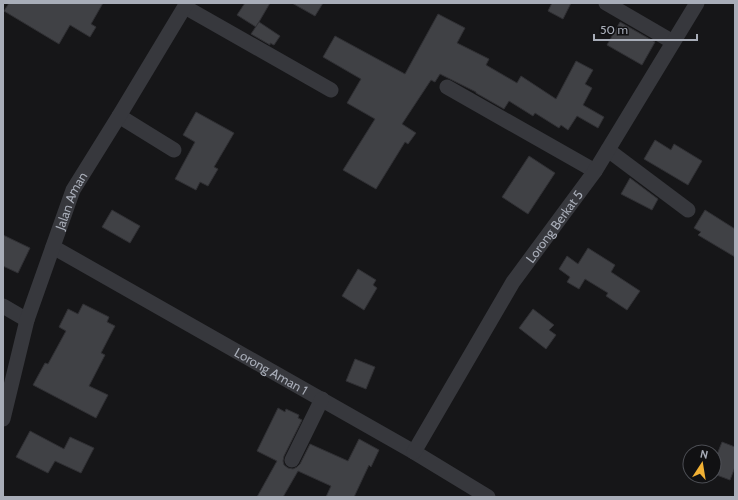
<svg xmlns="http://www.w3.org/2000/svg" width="738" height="500" viewBox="0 0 738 500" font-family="Cabin,sans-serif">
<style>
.building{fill:#404145;stroke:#303034}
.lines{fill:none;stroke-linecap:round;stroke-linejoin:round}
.minor{stroke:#37383d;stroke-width:15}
.labels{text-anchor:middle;stroke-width:3;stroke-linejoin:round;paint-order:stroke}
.street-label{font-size:13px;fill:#a8adb8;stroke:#111113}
</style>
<rect width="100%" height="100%" fill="#161618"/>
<!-- building -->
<g class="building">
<path d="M9,3h94l-12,21 5,3 -6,10 -20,-12 -11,19 -55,-33z"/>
<path d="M245,3h25l-14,24 -19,-12z"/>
<path d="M292,3h31l-8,13z"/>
<path d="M552,3h19l-8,16 -15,-8z"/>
<path d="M438,14l27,14 -8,15 32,16 -3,6 31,18 4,-7 35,23 20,-38 17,9 -8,14 7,4 -9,17 21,12 -6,11 -21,-12 -9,14 -7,-5 -2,3 -24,-15 -2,3 -24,-15 -5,8 -28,-16v-1l-36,-18 -5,8 -4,-2 -29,44 14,9 -8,11 -3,-2 -29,47 -33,-19 32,-51 -28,-16 14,-24 -38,-22 12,-21 70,38z"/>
<path d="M259,22l21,14 -6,9 -4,-2v2l-19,-11z"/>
<path d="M620,22l35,20 -13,23 -35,-20z"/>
<path d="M196,112l38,21 -20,34 4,2 -10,17 -8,-4 -4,8 -21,-11 20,-37 -12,-7z"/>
<path d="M655,140l16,10 3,-6 28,17 -14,24 -44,-26z"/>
<path d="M529,156l26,17 -27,41 -26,-17z"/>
<path d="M630,178l28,21 -6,11 -31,-16z"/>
<path d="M112,210l28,16 -10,17 -28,-16z"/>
<path d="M705,210l30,19v28l-37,-22 3,-3 -7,-4z"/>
<path d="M3,235l27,13 -12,25 -15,-7z"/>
<path d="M588,248l27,17 -4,7 29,19 -13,19 -21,-14 2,-3 -23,-14 -6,10 -12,-7 3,-5 -11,-8 8,-13 11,8z"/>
<path d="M358,269l18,11 -3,5 4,3 -13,22 -22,-14z"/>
<path d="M83,304l26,13 -2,5 8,4 -14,27 4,2 -16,31 19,9 -12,23 -63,-33 12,-22 3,1 18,-33 -7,-4 9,-18 10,5z"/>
<path d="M533,309l21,16 -5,5 7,5 -10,14 -27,-21z"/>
<path d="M355,359l20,8 -9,22 -20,-8z"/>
<path d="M278,408l7,4 1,-3 13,6 -1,3 4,2 -18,36 -1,5 1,4 4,3 5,1 4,-2 3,-3 10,-20 38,17 11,-22 20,11 -8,17 -2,-2 -15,32h-28l5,-11 -33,-15 -15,26h-26l20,-36 -20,-10z"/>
<path d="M30,431l34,18 6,-12 24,11 -13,25 -26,-12 -7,12 -32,-16z"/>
<path d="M722,442l13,5v20l-5,13 -16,-6v-12z"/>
</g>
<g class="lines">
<!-- minor -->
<g class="minor">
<path d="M606,3l67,39"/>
<path d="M185,7l146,83"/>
<path d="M447,87l148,84"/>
<path d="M119,116l55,34"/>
<path d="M608,150l80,60"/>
<path id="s1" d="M53,247l361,205 74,45"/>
<path d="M3,306l24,14"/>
<path id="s2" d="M3,419l24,-99 46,-130 46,-74 68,-113"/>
<path id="s3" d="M414,452l99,-170 82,-111 102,-168"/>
<path d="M292,460l30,-61"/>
</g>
</g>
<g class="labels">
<!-- street labels -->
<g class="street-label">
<text dy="5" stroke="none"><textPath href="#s2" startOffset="229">Jalan Aman</textPath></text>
<text dy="5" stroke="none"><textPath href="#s3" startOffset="266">Lorong Berkat 5</textPath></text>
<text dy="5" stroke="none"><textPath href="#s1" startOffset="251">Lorong Aman 1</textPath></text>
</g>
</g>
<!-- border -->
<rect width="738" height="500" fill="none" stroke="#a8adb8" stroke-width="8"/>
<!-- north arrow -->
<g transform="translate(702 464) rotate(12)"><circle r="19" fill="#111113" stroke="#4d4f55"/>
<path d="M0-3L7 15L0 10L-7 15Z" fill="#f2b134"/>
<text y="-6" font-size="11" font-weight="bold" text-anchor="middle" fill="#a8adb8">N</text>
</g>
<!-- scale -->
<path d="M594 34v6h103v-6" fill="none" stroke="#a8adb8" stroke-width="2"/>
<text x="600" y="34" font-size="12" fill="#a8adb8" stroke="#111113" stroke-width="3" paint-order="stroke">50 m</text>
</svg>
